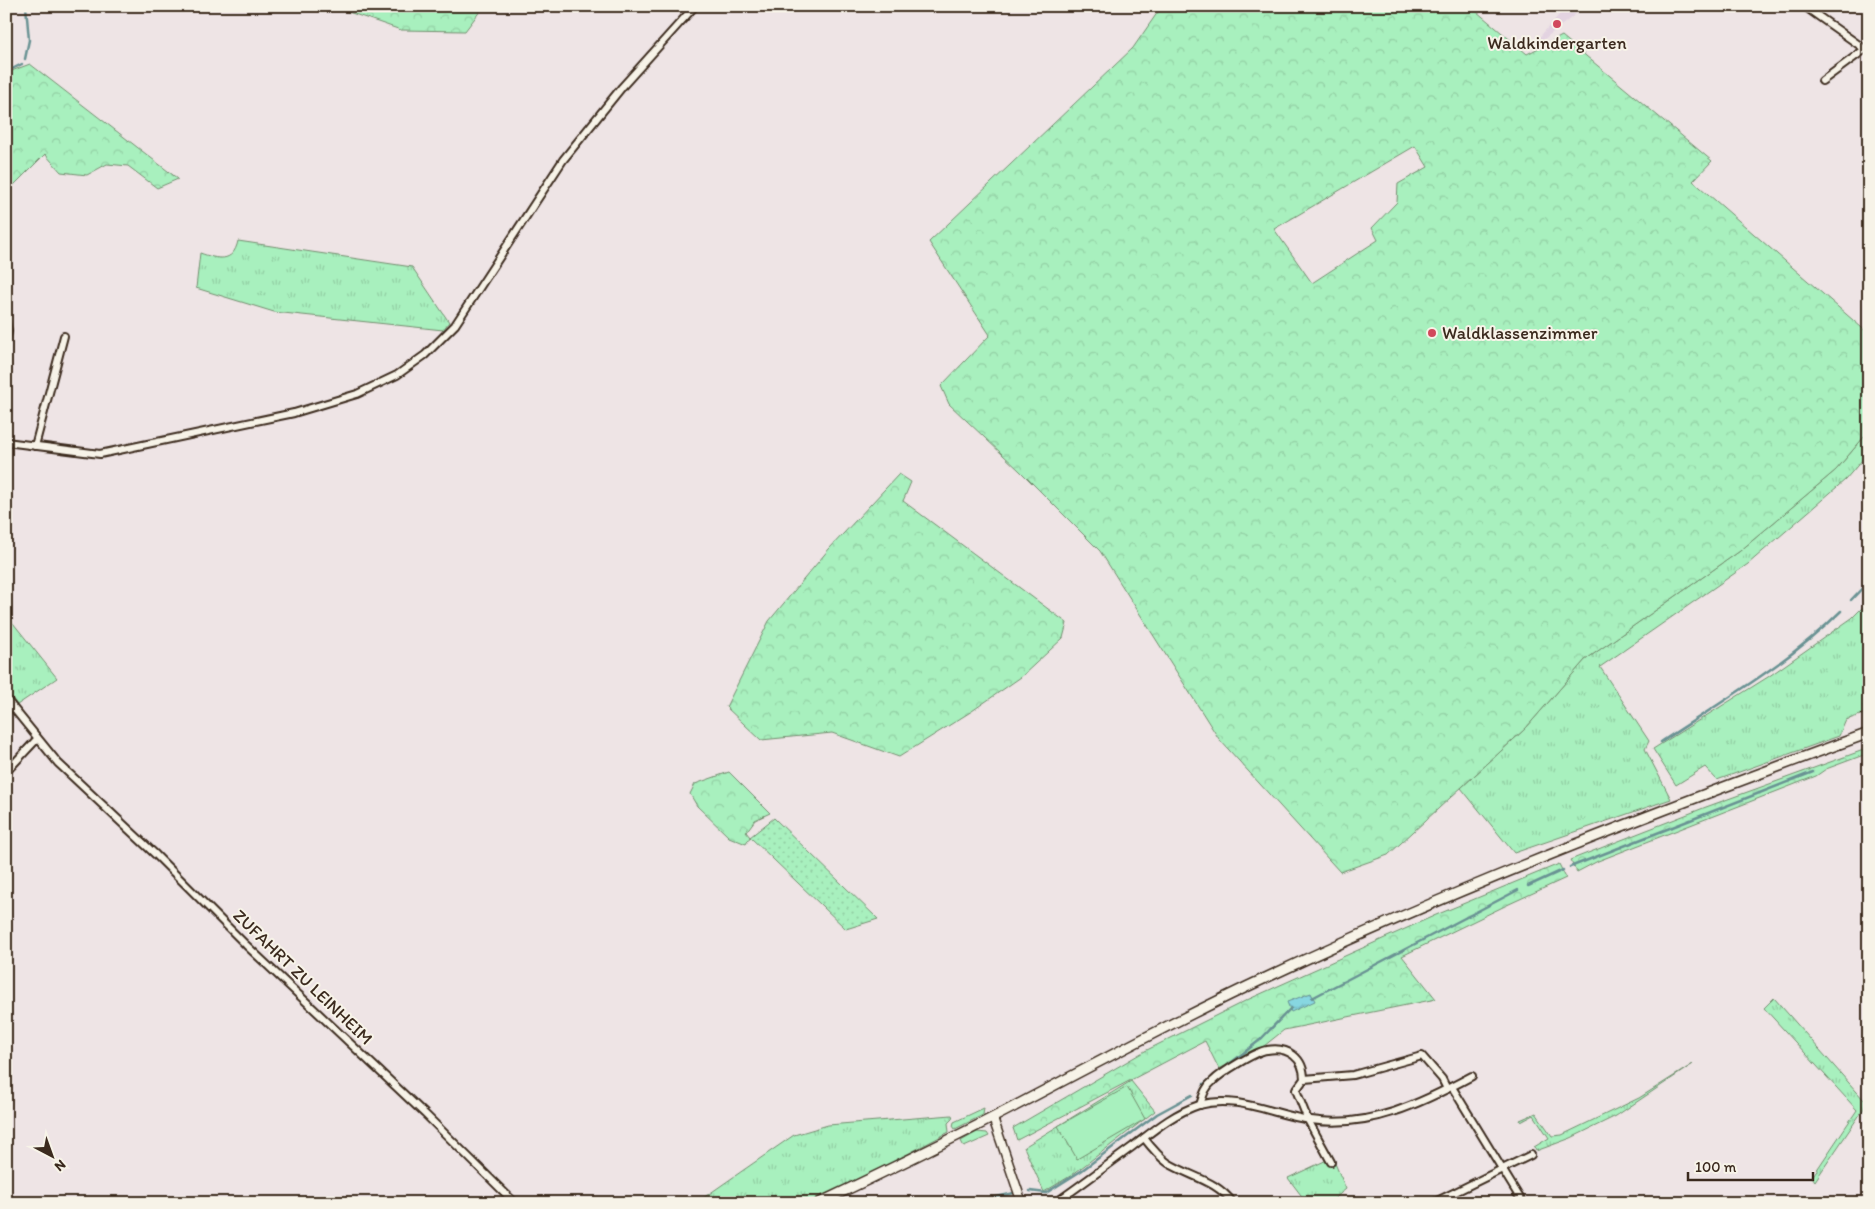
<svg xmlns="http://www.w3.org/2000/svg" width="1875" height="1209" viewBox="0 0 1875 1209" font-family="Itim,sans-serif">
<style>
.built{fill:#e3d3e1}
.grass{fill:url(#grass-tufts);stroke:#728d6e}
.forest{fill:url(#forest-crowns);stroke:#728d6e;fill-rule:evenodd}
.garden{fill:url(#garden-dots);stroke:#728d6e}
.pitch{fill:#a8f0be;stroke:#728d6e}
.water{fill:url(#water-waves);stroke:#699293}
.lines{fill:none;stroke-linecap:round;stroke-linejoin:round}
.stream{stroke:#699293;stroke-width:2.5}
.minor-casing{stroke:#3b2a1e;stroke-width:10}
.tertiary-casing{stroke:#3b2a1e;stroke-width:11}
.secondary-casing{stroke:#3b2a1e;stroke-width:12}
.minor{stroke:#f7f3e8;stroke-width:6}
.tertiary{stroke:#f7f3e8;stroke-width:8}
.secondary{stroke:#f7f3e8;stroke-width:9}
.poi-dot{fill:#d1495b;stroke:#f7f3e8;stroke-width:2}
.labels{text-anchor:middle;stroke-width:4;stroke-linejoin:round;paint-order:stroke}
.poi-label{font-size:18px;fill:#3b2a1e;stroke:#f7f3e8}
.street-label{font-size:18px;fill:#3b2a1e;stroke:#f7f3e8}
</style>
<defs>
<pattern id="grass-tufts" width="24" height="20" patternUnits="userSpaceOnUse" patternTransform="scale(1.25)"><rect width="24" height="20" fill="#a8f0be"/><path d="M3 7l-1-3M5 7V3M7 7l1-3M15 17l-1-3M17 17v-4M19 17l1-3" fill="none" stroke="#92cea3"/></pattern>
<pattern id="forest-crowns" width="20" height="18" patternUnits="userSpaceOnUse" patternTransform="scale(1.25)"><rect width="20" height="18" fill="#a8f0be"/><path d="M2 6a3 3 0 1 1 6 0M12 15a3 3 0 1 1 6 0" fill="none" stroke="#92cea3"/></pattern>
<pattern id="garden-dots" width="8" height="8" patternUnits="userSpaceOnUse" patternTransform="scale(1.25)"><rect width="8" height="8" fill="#a8f0be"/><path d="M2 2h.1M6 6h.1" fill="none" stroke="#92cea3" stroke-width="1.8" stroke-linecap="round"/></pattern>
<pattern id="water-waves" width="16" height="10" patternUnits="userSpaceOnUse" patternTransform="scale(1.25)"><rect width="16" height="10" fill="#87d7e1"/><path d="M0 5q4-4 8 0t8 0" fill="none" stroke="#75b9c1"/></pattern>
</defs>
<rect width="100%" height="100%" fill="#eee4e5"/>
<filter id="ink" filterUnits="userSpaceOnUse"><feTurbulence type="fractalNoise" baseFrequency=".02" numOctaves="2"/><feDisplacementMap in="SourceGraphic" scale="10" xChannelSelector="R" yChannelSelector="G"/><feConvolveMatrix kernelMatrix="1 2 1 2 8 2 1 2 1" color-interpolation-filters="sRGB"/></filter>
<g filter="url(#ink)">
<!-- built -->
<path class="built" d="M1567,6h19l-48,38 -3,-2z"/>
<!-- grass -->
<g class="grass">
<path d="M238,241l174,26 37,55 -6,8 -169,-18 -78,-24 4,-35c17,6 33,11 38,-12z"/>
<path d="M1869,431v21l-24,28 -97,84 -148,103 49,74 -4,8 26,50 -157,54 -53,-65 65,-60 59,-68 155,-109 96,-81z"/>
<path d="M1869,601v111l-23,8 -7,16 -122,44 -12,-13 -29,18 -23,-36 115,-72 84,-59z"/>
<path d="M13,623l44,55 -40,27 -11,-16v-65z"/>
<path d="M1774,998l90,102 5,-5v6l-54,80 -3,-4 45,-67 -93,-102z"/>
<path d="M1693,1064l-77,52 -45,22 -35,13 -2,-4 15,-9 -15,-23 -13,7 -1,-2 16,-7 16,23 10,-1 77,-37z"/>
<path d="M1131,1081l24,30 -83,64 -28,17 -20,-45z"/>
<path d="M984,1108l-1,7 -28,14 -2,-3 1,-4z"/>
<path d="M952,1115l1,3 -5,5 1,9 -66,35 -74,36h-113l98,-68 34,-10z"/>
<path d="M977,1132l10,1 2,3 -25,11 -3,-6z"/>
<path d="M1329,1159l2,3 3,-1 12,28 -17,14h-22l-19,-25z"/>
</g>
<!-- forest -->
<g class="forest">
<path d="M331,6h153l-19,25 -64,-1z"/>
<path d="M1162,6h308l57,48 35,-18 150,125 -19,20 176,153v97l-33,39 -96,81 -155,109 -59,68 -138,127 -48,17 -121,-133 -119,-188 -80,-80 -71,-67 -8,-18 49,-51 -61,-93 204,-194zM1415,146l13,21 -30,17 -1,18 -25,26 6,12 -66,43 -38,-54z"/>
<path d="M30,64l143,111 5,4 -21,9 -29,-22 -21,-2 -20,11 -26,-3 -16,-18 -39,39v-120z"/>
<path d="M899,474l12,8 -8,19 164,122 -4,15 -42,39 -49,34 -73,46 -67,-24 -71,7 -35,-33 43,-86 60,-72z"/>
<path d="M1869,748v5l-43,16 -10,7 -218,85 -21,11 -7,-12 136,-53z"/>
<path d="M729,772l41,41 -15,7 -9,12 4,5 -4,7 -17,-7 -32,-31 -7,-12 5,-10z"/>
<path d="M1559,864l7,14 -59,27 -105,51 34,43 -152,31 -20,16 -45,23 -14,-28 -188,99 -4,-12 132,-77 102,-51 189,-85z"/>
</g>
<!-- garden -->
<path class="garden" d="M774,818l104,101 -32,10 -96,-92z"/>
<!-- pitch -->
<path class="pitch" d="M1127,1087l18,32 -68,40 -19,-33z"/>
<!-- water -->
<path class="water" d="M1311,993l4,8 -24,11 -4,-10z"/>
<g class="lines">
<!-- stream -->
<g class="stream">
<path d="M25,59l4,-19 -3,-34"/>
<path d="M6,72l16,-8"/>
<path d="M1851,600l18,-19"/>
<path d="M1661,742c60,-40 129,-80 180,-131"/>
<path d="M1570,867l243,-95"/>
<path d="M1528,886l35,-16"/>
<path d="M1312,998l206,-108"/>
<path d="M1204,1084l56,-44 31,-32"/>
<path d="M1030,1191l16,2 35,-22 76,-57 35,-19"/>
<path d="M971,1203l43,-10"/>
</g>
<defs>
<g id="minor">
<path d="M1804,6l65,46"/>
<path d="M1822,81l46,-34"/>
<path d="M6,322l2,9 -2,10"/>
<path d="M6,442l94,12 194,-41 63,-19 40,-19 28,-20 30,-30 108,-165 59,-73 73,-81"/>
<path d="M35,446l29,-110"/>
<path d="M6,699l52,64 98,92 90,90 179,169 90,89"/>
<path d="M6,772l31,-33"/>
<path d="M1304,1079l49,-4 69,-19 20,23 5,10"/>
<path d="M1452,1087l71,116"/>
<path d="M1200,1105c3,-9 5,-18 13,-24 8,-8 43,-30 54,-31 21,-4 37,8 37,29l-8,11 12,30 23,42"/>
<path d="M1144,1138c7,9 14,18 24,25 23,14 48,17 65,40"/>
<path d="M1055,1203c26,-18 51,-37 77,-56 21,-16 42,-34 67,-42 39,-11 74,10 112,15 58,9 111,-17 161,-44"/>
<path d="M1433,1203l98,-48"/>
</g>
<path id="tertiary" d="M993,1118l29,85"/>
<path id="secondary" d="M819,1203c59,-28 119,-57 177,-87 92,-48 183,-98 278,-142 194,-91 394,-167 595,-241"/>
</defs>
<!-- minor casing -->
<use href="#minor" class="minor-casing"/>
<!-- tertiary casing -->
<use href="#tertiary" class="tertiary-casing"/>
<!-- secondary casing -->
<use href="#secondary" class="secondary-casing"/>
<!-- minor -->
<use href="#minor" class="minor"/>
<!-- tertiary -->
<use href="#tertiary" class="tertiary"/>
<!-- secondary -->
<use href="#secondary" class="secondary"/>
</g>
</g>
<!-- markers -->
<g class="poi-dot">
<circle cx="1557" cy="24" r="5"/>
<circle cx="1432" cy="333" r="5"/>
</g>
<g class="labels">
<!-- poi labels -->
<g class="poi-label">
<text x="1557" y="49">Waldkindergarten</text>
<text x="1442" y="339" text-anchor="start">Waldklassenzimmer</text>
</g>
<!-- street labels -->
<g class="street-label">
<text transform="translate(303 977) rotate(44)" y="6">ZUFAHRT ZU LEINHEIM</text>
</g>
</g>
<!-- margin -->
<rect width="1875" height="1209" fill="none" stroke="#f7f3e8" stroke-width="25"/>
<rect x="12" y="12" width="1850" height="1184" fill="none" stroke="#3b2a1e" stroke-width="2" filter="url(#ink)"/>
<!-- north arrow -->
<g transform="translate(52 1156) rotate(139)" stroke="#f7f3e8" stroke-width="4" paint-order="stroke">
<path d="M0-4L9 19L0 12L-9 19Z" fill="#3b2a1e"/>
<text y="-8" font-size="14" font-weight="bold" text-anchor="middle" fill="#3b2a1e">N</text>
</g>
<!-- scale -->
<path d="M1688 1172v8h125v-8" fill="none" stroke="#3b2a1e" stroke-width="2.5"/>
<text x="1695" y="1172" font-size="15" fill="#3b2a1e" stroke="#f7f3e8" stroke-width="4" paint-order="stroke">100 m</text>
</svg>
